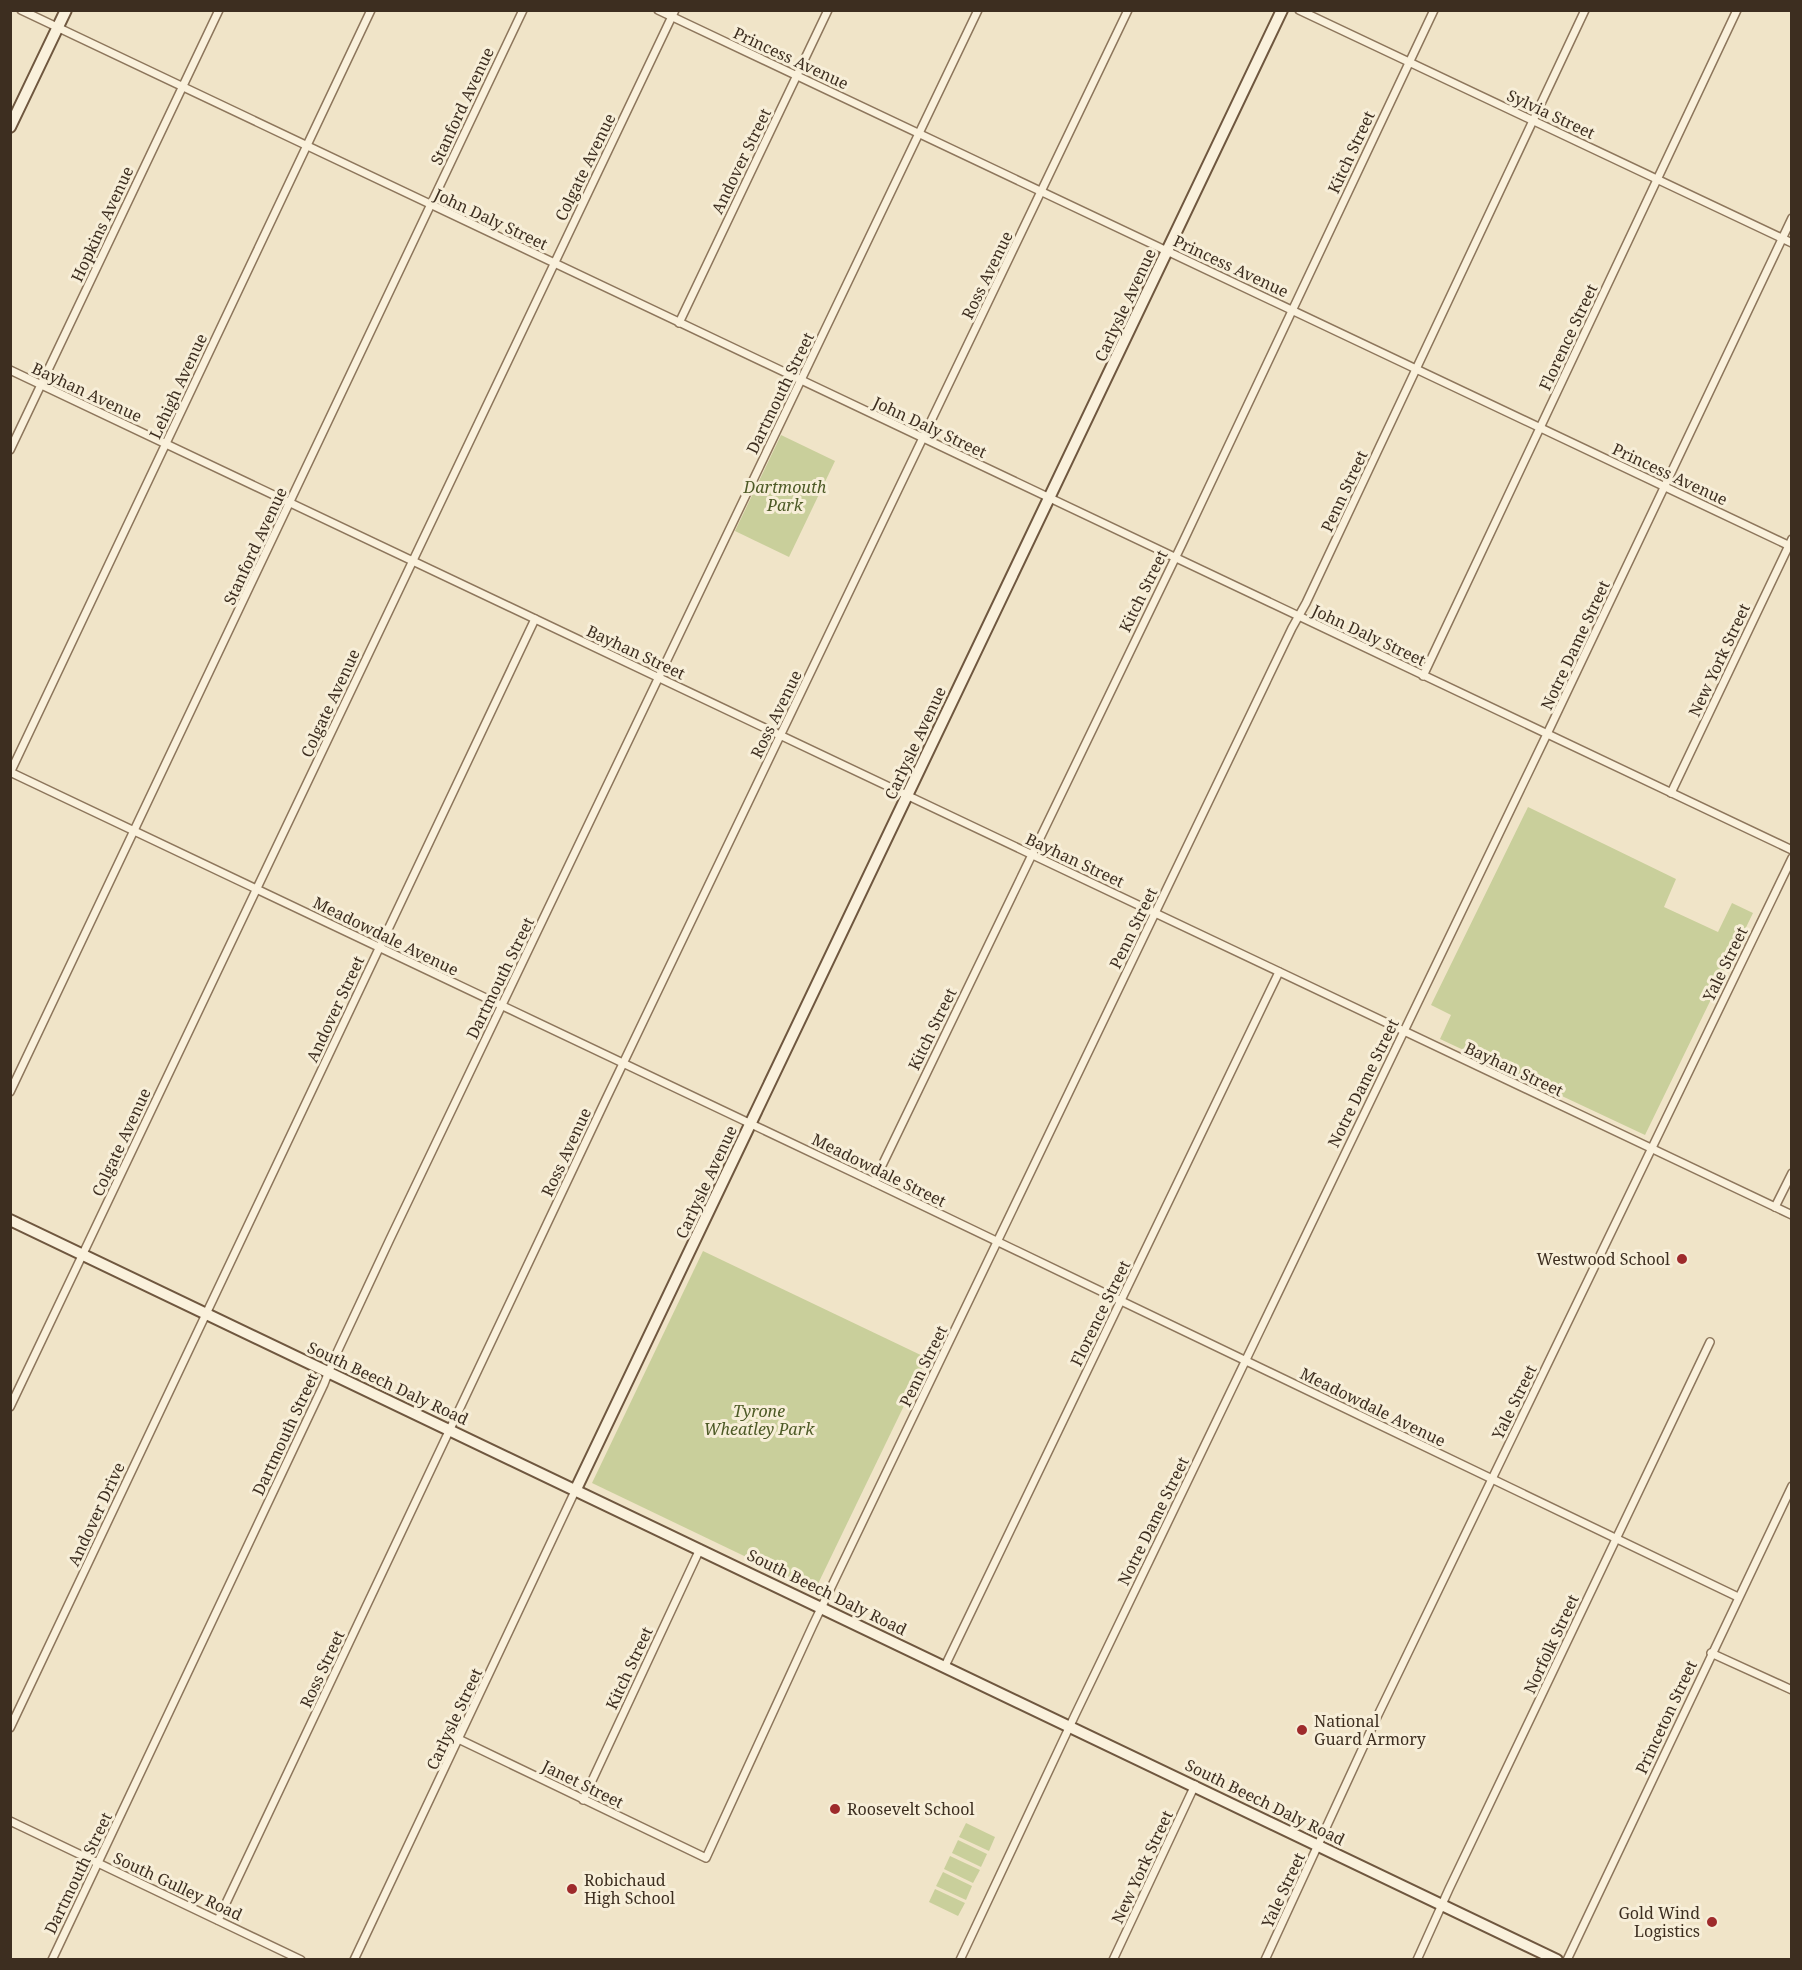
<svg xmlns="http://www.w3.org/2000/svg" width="1802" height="1970" viewBox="0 0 1802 1970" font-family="'Noto Serif',serif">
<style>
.green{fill:#c9cf9b}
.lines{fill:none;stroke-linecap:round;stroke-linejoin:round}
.street-casing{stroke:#8d765c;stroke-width:10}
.secondary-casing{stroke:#6f573f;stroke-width:14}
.street{stroke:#faf1dc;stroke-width:7}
.secondary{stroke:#faf1dc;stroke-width:10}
.poi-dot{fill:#9e2a2b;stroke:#f7eed8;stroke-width:2}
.labels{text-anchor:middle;stroke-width:6;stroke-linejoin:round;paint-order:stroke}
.street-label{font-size:16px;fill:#3d2e20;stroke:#f7eed8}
.park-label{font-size:16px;font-style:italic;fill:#4d5a26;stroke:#f7eed8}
.poi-label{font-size:16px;fill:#3d2e20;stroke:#f7eed8;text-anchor:start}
</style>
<rect width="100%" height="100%" fill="#f0e4c8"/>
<!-- green -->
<g class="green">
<path d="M781,435l54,26 -46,96 -54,-26z"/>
<path d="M1528,807l148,72 -12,28 54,25 14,-29 21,10 -108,222 -205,-96 11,-24 -20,-10z"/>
<path d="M703,1251l224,107 -112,232 -223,-107z"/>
<path d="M966,1823l29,14 -6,14 -30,-14z"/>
<path d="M958,1840l29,14 -6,13 -29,-14z"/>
<path d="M950,1856l30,14 -7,13 -29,-14z"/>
<path d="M943,1872l29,14 -6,14 -30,-14z"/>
<path d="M935,1889l30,14 -7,13 -29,-14z"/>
</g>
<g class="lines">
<defs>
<g id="street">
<path d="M21,10l1771,840"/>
<path d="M658,10l1134,537"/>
<path d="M1299,10l493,233"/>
<path d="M679,323l149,-313"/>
<path d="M10,370l1782,845"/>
<path d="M10,450l209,-440"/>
<path d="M1423,676l314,-666"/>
<path d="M10,772l855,406 873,419"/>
<path d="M10,773l361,-763"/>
<path d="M1671,793l121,-254"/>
<path d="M10,1092l513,-1082"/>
<path d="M874,1182l308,-638 252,-534"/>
<path d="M1775,1207l17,-34"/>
<path d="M10,1407l665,-1397"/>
<path d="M1711,1653l81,37"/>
<path d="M945,1666l334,-694"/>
<path d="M10,1728l525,-1109"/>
<path d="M448,1734l258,124 107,-233 479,-997 14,-25 279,-593"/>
<path d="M583,1800l117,-251"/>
<path d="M10,1821l291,139"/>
<path d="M218,1920l388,-821 522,-1089"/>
<path d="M52,1960l272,-576 9,-23 57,-122 588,-1229"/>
<path d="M354,1960l222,-471"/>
<path d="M960,1960l115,-245 472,-981 245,-516"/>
<path d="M1113,1960l82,-175"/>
<path d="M1265,1960l112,-243 415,-859"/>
<path d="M1417,1960l32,-71 261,-547"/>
<path d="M1567,1960l225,-474"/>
</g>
<g id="secondary">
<path d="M10,127l56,-117"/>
<path d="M10,1220l1547,740"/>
<path d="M576,1489l706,-1479"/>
</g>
</defs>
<!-- street casing -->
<use href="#street" class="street-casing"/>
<!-- secondary casing -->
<use href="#secondary" class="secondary-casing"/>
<!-- street -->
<use href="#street" class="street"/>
<!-- secondary -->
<use href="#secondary" class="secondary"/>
</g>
<!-- markers -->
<g class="poi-dot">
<circle cx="1682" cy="1259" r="6"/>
<circle cx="1302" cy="1730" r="6"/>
<circle cx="835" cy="1809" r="6"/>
<circle cx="572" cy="1889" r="6"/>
<circle cx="1712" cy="1922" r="6"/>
</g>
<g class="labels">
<!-- street labels -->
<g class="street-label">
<text transform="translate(791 58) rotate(25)" y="6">Princess Avenue</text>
<text transform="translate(462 106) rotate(-65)" y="6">Stanford Avenue</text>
<text transform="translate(1551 114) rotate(25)" y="6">Sylvia Street</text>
<text transform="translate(1351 152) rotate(-65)" y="6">Kitch Street</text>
<text transform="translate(741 161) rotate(-64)" y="6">Andover Street</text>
<text transform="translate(585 167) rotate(-64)" y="6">Colgate Avenue</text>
<text transform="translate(491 219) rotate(25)" y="6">John Daly Street</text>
<text transform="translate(102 224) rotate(-65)" y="6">Hopkins Avenue</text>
<text transform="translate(1231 266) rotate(25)" y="6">Princess Avenue</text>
<text transform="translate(987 275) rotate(-64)" y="6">Ross Avenue</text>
<text transform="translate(1125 305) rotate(-65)" y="6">Carlysle Avenue</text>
<text transform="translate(1568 337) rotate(-65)" y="6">Florence Street</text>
<text transform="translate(178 386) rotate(-65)" y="6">Lehigh Avenue</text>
<text transform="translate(87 392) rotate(25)" y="6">Bayhan Avenue</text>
<text transform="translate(780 393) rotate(-64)" y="6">Dartmouth Street</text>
<text transform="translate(930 427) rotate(25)" y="6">John Daly Street</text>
<text transform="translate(1670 474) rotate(25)" y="6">Princess Avenue</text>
<text transform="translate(1344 491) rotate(-65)" y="6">Penn Street</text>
<text transform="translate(255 546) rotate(-65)" y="6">Stanford Avenue</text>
<text transform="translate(1143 591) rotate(-64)" y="6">Kitch Street</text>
<text transform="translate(1369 635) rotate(25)" y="6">John Daly Street</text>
<text transform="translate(1575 645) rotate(-65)" y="6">Notre Dame Street</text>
<text transform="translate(636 652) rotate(25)" y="6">Bayhan Street</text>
<text transform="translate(1719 660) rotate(-65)" y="6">New York Street</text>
<text transform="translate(330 703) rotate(-65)" y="6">Colgate Avenue</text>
<text transform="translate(776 714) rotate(-64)" y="6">Ross Avenue</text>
<text transform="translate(915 743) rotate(-65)" y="6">Carlysle Avenue</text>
<text transform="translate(1075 860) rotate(25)" y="6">Bayhan Street</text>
<text transform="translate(1133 928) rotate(-64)" y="6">Penn Street</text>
<text transform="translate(386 936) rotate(26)" y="6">Meadowdale Avenue</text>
<text transform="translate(1725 964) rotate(-64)" y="6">Yale Street</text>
<text transform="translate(500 978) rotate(-64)" y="6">Dartmouth Street</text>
<text transform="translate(335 1009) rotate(-65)" y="6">Andover Street</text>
<text transform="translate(932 1029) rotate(-64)" y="6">Kitch Street</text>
<text transform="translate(1514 1069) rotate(25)" y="6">Bayhan Street</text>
<text transform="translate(1363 1083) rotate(-64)" y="6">Notre Dame Street</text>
<text transform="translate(121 1142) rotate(-65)" y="6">Colgate Avenue</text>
<text transform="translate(566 1152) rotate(-65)" y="6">Ross Avenue</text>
<text transform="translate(879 1170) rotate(26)" y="6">Meadowdale Street</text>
<text transform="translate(706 1182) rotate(-65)" y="6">Carlysle Avenue</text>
<text transform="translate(1100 1313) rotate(-64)" y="6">Florence Street</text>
<text transform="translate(923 1366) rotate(-64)" y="6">Penn Street</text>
<text transform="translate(388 1383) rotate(25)" y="6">South Beech Daly Road</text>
<text transform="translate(1514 1402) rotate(-64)" y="6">Yale Street</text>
<text transform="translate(1373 1407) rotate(26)" y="6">Meadowdale Avenue</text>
<text transform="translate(285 1434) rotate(-65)" y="6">Dartmouth Street</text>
<text transform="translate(96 1514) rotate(-65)" y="6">Andover Drive</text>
<text transform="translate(1153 1521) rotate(-64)" y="6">Notre Dame Street</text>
<text transform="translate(827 1592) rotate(26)" y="6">South Beech Daly Road</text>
<text transform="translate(1551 1644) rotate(-65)" y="6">Norfolk Street</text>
<text transform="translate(629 1668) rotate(-65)" y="6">Kitch Street</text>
<text transform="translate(322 1669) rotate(-65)" y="6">Ross Street</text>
<text transform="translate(1666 1717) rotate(-65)" y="6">Princeton Street</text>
<text transform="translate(454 1719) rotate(-65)" y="6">Carlysle Street</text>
<text transform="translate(583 1784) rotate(26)" y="6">Janet Street</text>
<text transform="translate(1265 1802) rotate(26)" y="6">South Beech Daly Road</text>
<text transform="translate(1142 1867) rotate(-65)" y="6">New York Street</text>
<text transform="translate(78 1873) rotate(-64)" y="6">Dartmouth Street</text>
<text transform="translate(178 1886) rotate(25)" y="6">South Gulley Road</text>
<text transform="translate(1283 1890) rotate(-65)" y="6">Yale Street</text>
</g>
<!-- park labels -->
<g class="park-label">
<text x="785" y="493">Dartmouth<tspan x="785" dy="18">Park</tspan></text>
<text x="759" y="1417">Tyrone<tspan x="759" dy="18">Wheatley Park</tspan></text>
</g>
<!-- poi labels -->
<g class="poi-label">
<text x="1670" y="1265" text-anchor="end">Westwood School</text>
<text x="1314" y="1727">National<tspan x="1314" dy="18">Guard Armory</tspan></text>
<text x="847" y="1815">Roosevelt School</text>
<text x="584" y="1886">Robichaud<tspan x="584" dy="18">High School</tspan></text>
<text x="1700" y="1919" text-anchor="end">Gold Wind<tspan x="1700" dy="18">Logistics</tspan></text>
</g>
</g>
<!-- border -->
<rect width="1802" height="1970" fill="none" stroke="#3d2e20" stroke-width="24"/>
</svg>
